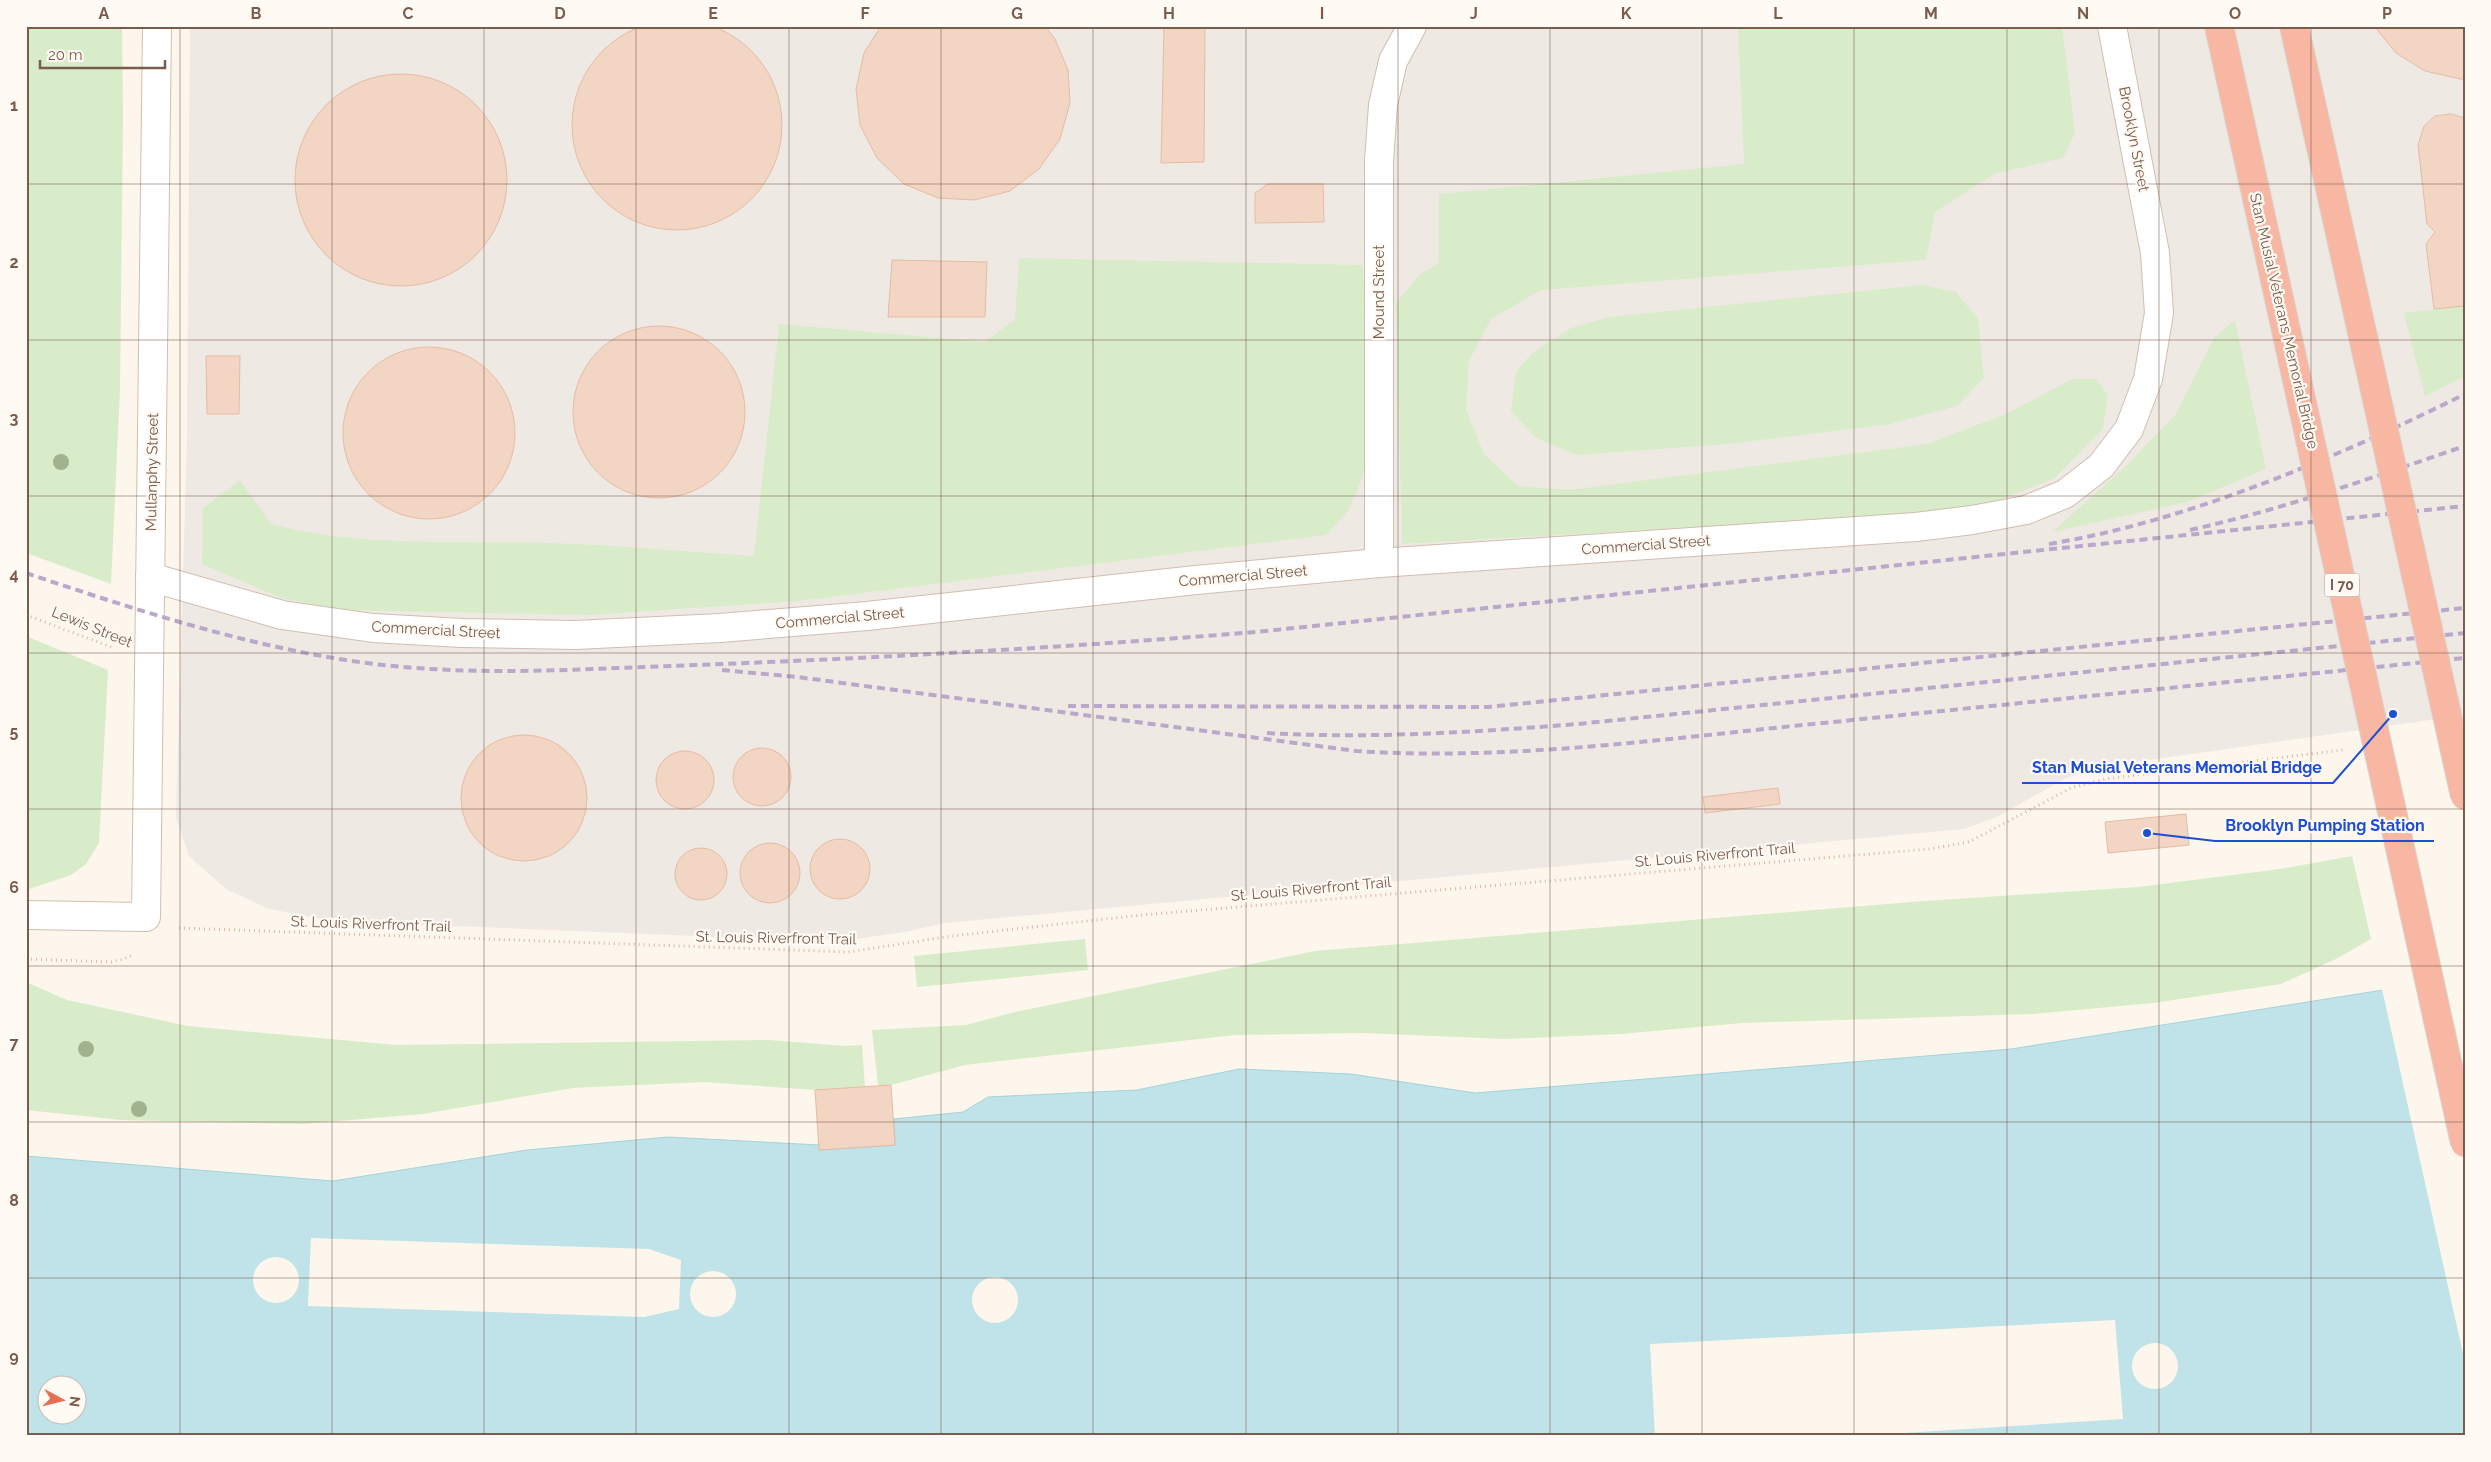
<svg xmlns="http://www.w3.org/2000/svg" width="2491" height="1462" viewBox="0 0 2491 1462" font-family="Raleway,sans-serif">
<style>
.industrial{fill:#efe9e4}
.green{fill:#d8ecc9}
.water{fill:#bfe3e8;stroke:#a5d3da;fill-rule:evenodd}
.pier{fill:#fdf6ec}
.building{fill:#f3d5c3;stroke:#e6bba3}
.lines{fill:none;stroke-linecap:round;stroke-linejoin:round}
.minor-casing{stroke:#d1beb0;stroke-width:30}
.path{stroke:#d9b8a5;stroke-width:3;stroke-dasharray:1 4;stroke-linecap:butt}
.minor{stroke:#fff;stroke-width:28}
.rail{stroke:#b9a8c9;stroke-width:4;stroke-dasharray:8 5;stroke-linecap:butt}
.highway-bridge-casing{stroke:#dad1cd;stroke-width:30;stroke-linecap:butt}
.highway-bridge{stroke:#f7b7a3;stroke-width:28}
.tree{fill:#a0b28e}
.grid{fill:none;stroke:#7a5c4d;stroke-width:1;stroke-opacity:0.55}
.labels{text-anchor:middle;stroke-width:4.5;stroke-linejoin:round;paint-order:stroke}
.shield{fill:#fffaf3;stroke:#a28b7f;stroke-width:1}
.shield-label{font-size:14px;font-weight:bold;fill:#7a5c4d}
.street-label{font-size:15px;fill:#7a5c4d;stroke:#fffaf3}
.leader{fill:none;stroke:#1d4ed8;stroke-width:2}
.callout-dot{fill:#1d4ed8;stroke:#fffaf3;stroke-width:2}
.callout-label{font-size:16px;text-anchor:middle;font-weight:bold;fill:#1d4ed8;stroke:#fffaf3;stroke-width:4.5;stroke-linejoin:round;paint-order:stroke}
.neatline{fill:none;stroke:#7a5c4d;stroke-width:2}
.grid-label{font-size:16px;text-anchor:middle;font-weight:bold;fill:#7a5c4d}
</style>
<rect width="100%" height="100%" fill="#fdf6ec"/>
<!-- industrial -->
<path class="industrial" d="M190,26h2275v689l-365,52 -34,11 -69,39 -33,12 -1019,94 -40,9 -49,7 -136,-2 -387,-16 -64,-12 -43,-20 -37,-33 -13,-38 11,-383z"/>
<!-- green -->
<g class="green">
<path d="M26,26h96l1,90 -3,274 -9,194 -85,-31z"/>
<path d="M1738,26h324l13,107 -12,25 -69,16 -59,38 -9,48 -385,30 -50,29 -22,42 -3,49 18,44 34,32 51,4 358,-46 79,-30 66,-35h24l12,16 -5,34 -49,50 -69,26 -79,10 -504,29 -6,-241 23,-28 20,-12v-69l305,-30z"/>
<path d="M1019,258l344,7 6,164 -6,47 -14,34 -23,25 -527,66 -209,14 -247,-5 -62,-12 -79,-34 1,-56 37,-28 31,44c91,24 185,16 279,19 68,2 136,9 204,13l25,-232 206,18 30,-23z"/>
<path d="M1923,285l33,7 22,27 6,59 -27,28 -67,18 -162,20 -151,11 -41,-17 -25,-27 5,-39 15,-18 40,-26 38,-11z"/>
<path d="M2465,306v70l-40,20 -21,-83z"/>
<path d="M2235,320l31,149 -79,33 -135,30 71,-63 53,-55 38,-76z"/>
<path d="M26,636l82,34 -9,173 -13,21 -15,11 -45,15z"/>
<path d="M2352,856l19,83 -33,19 -57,26 -128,19 -120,11 -291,9 -122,11 -114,5 -142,-6 -129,2 -270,30 -74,20h-13l-6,-55 94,-5 49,-13 300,-61 609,-50 214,-14 142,-18z"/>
<path d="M1085,939l3,31 -171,17 -3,-31z"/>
<path d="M26,982l41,18 121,26 208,19 373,-5 76,6 17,-1 3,42 -50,3 -111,-8 -131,6 -150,26 -121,10 -181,-4 -95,-10z"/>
</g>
<!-- water -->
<path class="water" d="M2465,977v459h-2439v-280l307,25 194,-31 141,-13 151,8 1,5 75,-5 -1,-26 69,-7 25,-15 149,-7 102,-21 112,5 124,19 536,-44zM48,1384h30v30h-30z"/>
<!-- pier -->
<g class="pier">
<path d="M2465,974v389l-83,-374z"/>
<path d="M311,1238l338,11 32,11 -2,49 -35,8 -336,-11z"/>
<circle cx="276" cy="1280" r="23"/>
<circle cx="713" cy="1294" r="23"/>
<circle cx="995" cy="1300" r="23"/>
<path d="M2115,1320l8,99 -267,17h-201l-5,-92z"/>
<circle cx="2155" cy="1366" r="23"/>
</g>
<!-- building -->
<g class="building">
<circle cx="677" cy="125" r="105"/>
<path d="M881,26h164l10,13 13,31 2,33 -10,36 -21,30 -29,22 -36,9 -36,-2 -34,-14 -27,-26 -17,-33 -4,-36 8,-36z"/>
<path d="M1164,26h41l-1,136 -43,1z"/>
<path d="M2374,26h91v54l-40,-9 -29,-18z"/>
<circle cx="401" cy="180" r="106"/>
<path d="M2451,114l14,4v188l-31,3 -8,-65 9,-12 -8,-8 -9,-79 6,-19 11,-10z"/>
<path d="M1268,184h55l1,38 -69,1v-30z"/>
<path d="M892,260l95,2 -2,55h-97z"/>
<circle cx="659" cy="412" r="86"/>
<circle cx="429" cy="433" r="86"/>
<path d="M206,356h34l-1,58h-32z"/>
<circle cx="524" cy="798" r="63"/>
<circle cx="762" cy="777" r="29"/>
<circle cx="685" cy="780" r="29"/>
<path d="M1778,788l2,16 -75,9 -2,-16z"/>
<path d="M2186,814l3,31 -81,8 -3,-31z"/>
<circle cx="840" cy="869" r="30"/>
<circle cx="770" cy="873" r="30"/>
<circle cx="701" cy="874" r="26"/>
<path d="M891,1085l4,60 -76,5 -4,-60z"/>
</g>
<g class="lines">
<defs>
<g id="minor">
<path d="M1379,563v-402l4,-56 10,-44 19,-35"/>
<path d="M150,577l132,38 91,13 89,5 113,2 145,-7 147,-12 329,-36 183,-17 537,-36 56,-7 54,-10 39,-16 36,-28 28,-37 19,-50 11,-66 -4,-60 -43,-227"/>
<path d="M26,915l120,2 11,-891"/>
</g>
</defs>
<!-- minor casing -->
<use href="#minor" class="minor-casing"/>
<!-- path -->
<g class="path">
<path d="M26,615l88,33"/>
<path d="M179,928l669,24 104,-16 190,-21 787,-66 40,-7 102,-54 34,-9 238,-29"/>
<path d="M26,959l85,3 13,-3 10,-5"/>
</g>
<!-- minor -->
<use href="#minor" class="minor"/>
<!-- rail -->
<g class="rail">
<path d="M2190,530c94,-21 184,-53 275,-84"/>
<path d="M2049,544c140,-23 289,-87 416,-150"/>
<path d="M26,573c107,36 214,71 326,88 114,17 228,8 343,4 187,-7 375,-18 561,-33l1209,-126"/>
<path d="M722,670l75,7 559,74c153,10 306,-12 457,-27 218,-22 435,-44 652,-66"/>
<path d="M1068,706l420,1 977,-99"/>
<path d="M1267,733c104,6 208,-1 311,-9l887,-91"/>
</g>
<defs>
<g id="highway-bridge">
<path d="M2219,26l246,1117"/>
<path d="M2294,26l171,770"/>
</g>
</defs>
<!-- highway-bridge casing -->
<use href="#highway-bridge" class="highway-bridge-casing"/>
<!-- highway-bridge -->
<use href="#highway-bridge" class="highway-bridge"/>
</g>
<!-- trees -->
<g class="tree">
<circle cx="61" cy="462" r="8"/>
<circle cx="86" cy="1049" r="8"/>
<circle cx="139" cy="1109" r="8"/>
</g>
<!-- grid -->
<path class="grid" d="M180,26v1410M332,26v1410M484,26v1410M636,26v1410M789,26v1410M941,26v1410M1093,26v1410M1246,26v1410M1398,26v1410M1550,26v1410M1702,26v1410M1854,26v1410M2007,26v1410M2159,26v1410M2311,26v1410M26,184h2439M26,340h2439M26,496h2439M26,653h2439M26,809h2439M26,966h2439M26,1122h2439M26,1278h2439"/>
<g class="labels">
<!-- shield labels -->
<rect class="shield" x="2324.5" y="573.5" width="35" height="23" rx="4"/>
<g class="shield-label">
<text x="2342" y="590">I 70</text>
</g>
<!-- street labels -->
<g class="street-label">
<text transform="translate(2134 139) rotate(79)" y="5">Brooklyn Street</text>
<text transform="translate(1379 292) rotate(-90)" y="5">Mound Street</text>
<text transform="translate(2284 321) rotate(77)" y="5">Stan Musial Veterans Memorial Bridge</text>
<text transform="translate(152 472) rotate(-89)" y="5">Mullanphy Street</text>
<text transform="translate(1646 545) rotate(-4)" y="5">Commercial Street</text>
<text transform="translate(1243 576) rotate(-5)" y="5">Commercial Street</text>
<text transform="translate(840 618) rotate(-5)" y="5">Commercial Street</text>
<text transform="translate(92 627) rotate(22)" y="5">Lewis Street</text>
<text transform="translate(436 630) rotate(3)" y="5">Commercial Street</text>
<text transform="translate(1715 855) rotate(-5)" y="5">St. Louis Riverfront Trail</text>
<text transform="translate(1311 889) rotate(-5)" y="5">St. Louis Riverfront Trail</text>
<text transform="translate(371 924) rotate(2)" y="5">St. Louis Riverfront Trail</text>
<text transform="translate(776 938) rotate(1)" y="5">St. Louis Riverfront Trail</text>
</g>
</g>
<!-- callouts -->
<path class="leader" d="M2393 714L2333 783H2022M2147 833L2215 841H2434"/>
<g class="callout-dot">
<circle cx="2393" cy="714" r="5"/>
<circle cx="2147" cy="833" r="5"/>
</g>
<g class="callout-label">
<text x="2177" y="773">Stan Musial Veterans Memorial Bridge</text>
<text x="2325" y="831">Brooklyn Pumping Station</text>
</g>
<!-- border -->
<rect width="2491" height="1462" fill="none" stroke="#fffaf3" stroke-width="55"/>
<!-- north arrow -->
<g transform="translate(62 1400) rotate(97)"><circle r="24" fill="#fffaf3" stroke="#cabbb1"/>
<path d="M0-4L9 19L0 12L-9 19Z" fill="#e76f51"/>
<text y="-8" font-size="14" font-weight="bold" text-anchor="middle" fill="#7a5c4d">N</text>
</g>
<!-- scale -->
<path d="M40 60v8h125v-8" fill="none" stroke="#7a5c4d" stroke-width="2.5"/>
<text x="48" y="60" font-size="15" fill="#7a5c4d" stroke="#fffaf3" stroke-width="4" paint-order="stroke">20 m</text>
<rect x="28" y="28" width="2436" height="1406" class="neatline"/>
<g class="grid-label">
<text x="104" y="19">A</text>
<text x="256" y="19">B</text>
<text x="408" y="19">C</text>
<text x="560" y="19">D</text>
<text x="713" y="19">E</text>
<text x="865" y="19">F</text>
<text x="1017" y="19">G</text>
<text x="1169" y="19">H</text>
<text x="1322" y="19">I</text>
<text x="1474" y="19">J</text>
<text x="1626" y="19">K</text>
<text x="1778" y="19">L</text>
<text x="1931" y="19">M</text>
<text x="2083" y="19">N</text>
<text x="2235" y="19">O</text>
<text x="2387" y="19">P</text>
<text x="14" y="111">1</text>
<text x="14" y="268">2</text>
<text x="14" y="424">3</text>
<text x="14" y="580">4</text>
<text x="14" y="737">5</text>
<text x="14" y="893">6</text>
<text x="14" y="1049">7</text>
<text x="14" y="1206">8</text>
<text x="14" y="1362">9</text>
</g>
</svg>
